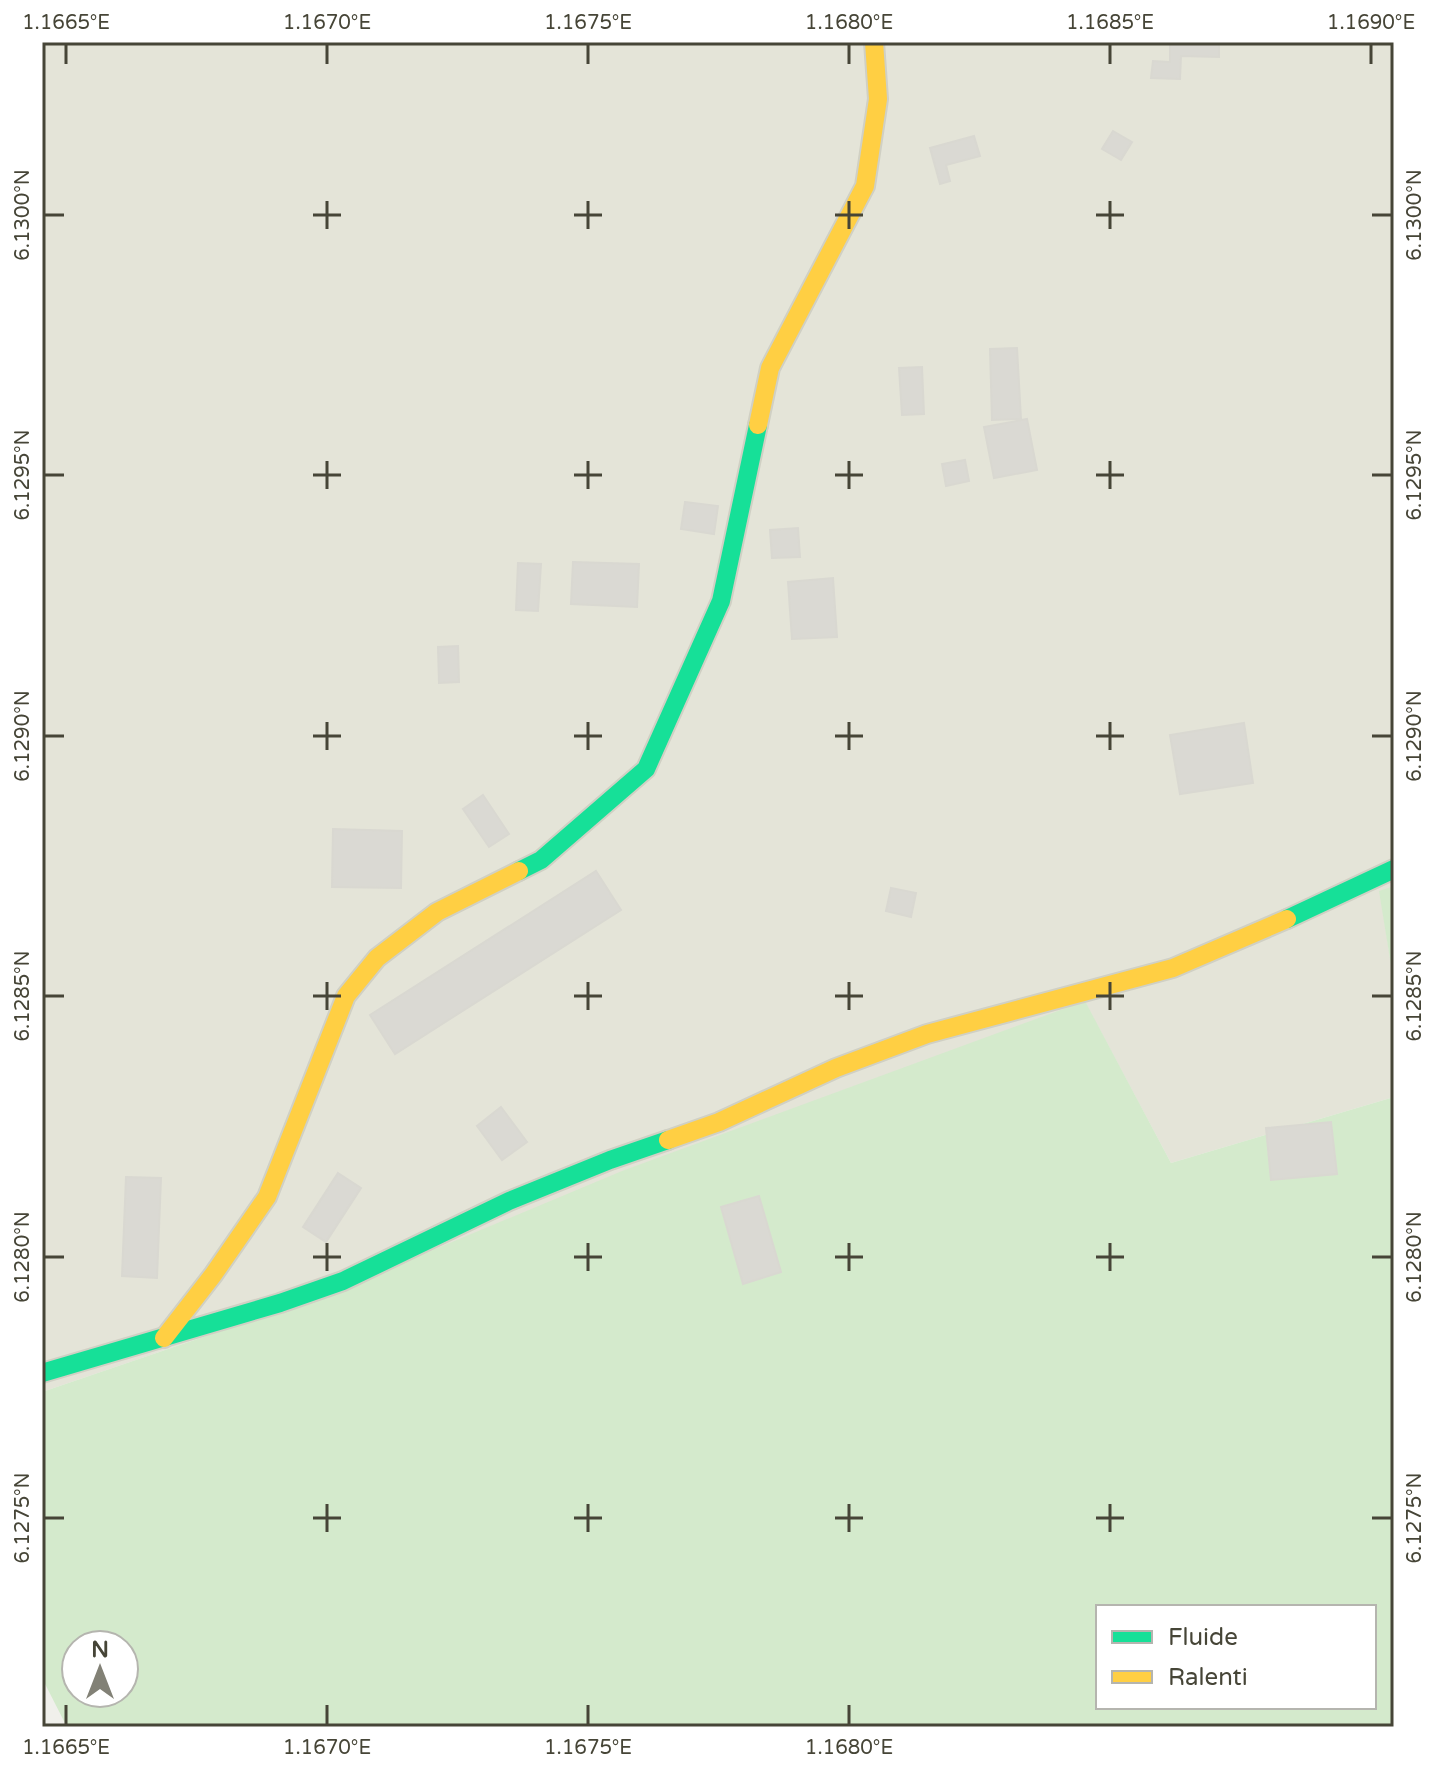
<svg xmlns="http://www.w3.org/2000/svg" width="1436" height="1769" viewBox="0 0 1436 1769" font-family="'Varela Round',sans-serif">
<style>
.residential{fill:#e4e4d8}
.green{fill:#d4eacc;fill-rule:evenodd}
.building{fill:#dad9d3;stroke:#d9d8d1;stroke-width:2}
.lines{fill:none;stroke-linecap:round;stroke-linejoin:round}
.fast-casing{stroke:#d0d0c4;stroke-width:22}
.slow-casing{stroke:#d0d0c4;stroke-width:22}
.fast{stroke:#16e098;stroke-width:18}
.slow{stroke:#ffcf43;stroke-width:18}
.ticks{fill:none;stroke:#464537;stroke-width:3}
.neatline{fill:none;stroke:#464537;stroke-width:3}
.ticks-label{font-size:20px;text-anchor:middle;fill:#464537}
</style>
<rect width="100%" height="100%" fill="#f0f0eb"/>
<!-- residential -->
<path class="residential" d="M42,42h1352v844l-14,6 14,92v113l-223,66 -86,-161 -762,294 -281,96z"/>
<!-- green -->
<g class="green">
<path d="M1394,886v98l-15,-93z"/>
<path d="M1085,1001l86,162 223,-66v630h-1327l-25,-49v-286l281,-96 299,-125zM1098,1607h276v100h-276zM76,1645h48v48h-48z"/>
</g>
<!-- building -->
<g class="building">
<path d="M1170,42h49v15l-38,-1 -1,23 -29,-1 2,-17 17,1z"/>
<path d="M1113,131l19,11 -11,18 -19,-11z"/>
<path d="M974,136l6,20 -34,9 4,16 -10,3 -10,-36z"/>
<path d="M1017,348l4,71 -29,1 -2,-71z"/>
<path d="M922,367l2,47 -22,1 -3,-47z"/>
<path d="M1027,419l10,51 -43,8 -10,-51z"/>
<path d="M965,460l4,21 -23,5 -4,-22z"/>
<path d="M685,502l33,4 -4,28 -33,-5z"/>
<path d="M798,528l2,29 -28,1 -2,-28z"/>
<path d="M573,562l66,2 -2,43 -66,-3z"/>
<path d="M518,563l23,1 -3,47 -22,-1z"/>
<path d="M833,578l4,59 -45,2 -4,-57z"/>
<path d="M458,646l1,36 -20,1 -1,-36z"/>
<path d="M1244,723l9,60 -73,11 -10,-59z"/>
<path d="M483,795l26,39 -20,13 -26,-38z"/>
<path d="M333,829l69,2 -1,57 -69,-1z"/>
<path d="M596,871l25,39 -226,144 -25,-39z"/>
<path d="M891,888l25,5 -5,24 -25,-6z"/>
<path d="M501,1107l26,35 -25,18 -25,-34z"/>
<path d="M1331,1122l6,52 -66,6 -5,-52z"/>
<path d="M338,1173l23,15 -35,54 -23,-15z"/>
<path d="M126,1177l35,1 -4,100 -35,-2z"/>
<path d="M759,1196l22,76 -38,12 -22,-77z"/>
</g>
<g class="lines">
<defs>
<g id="fast">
<path d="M519,871l22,-11 105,-91 75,-168 37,-176"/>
<path d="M1287,919l107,-50"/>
<path d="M42,1373l238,-70 63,-22 166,-80 101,-41 58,-20"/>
</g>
<g id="slow">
<path d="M758,425l12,-57 95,-182 13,-87 -4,-57"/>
<path d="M668,1140l51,-18 117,-54 91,-34 246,-66 114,-49"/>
<path d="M164,1338l49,-63 54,-78 79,-201 31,-38 60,-46 82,-41"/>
</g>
</defs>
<!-- fast casing -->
<use href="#fast" class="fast-casing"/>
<!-- slow casing -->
<use href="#slow" class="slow-casing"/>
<!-- fast -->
<use href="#fast" class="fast"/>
<!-- slow -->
<use href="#slow" class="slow"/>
</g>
<!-- ticks -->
<path class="ticks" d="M66,44v20M327,44v20M588,44v20M849,44v20M1110,44v20M1371,44v20M327,201v28M588,201v28M849,201v28M1110,201v28M44,215h20M313,215h28M574,215h28M835,215h28M1096,215h28M1372,215h20M327,461v28M588,461v28M849,461v28M1110,461v28M44,475h20M313,475h28M574,475h28M835,475h28M1096,475h28M1372,475h20M327,722v28M588,722v28M849,722v28M1110,722v28M44,736h20M313,736h28M574,736h28M835,736h28M1096,736h28M1372,736h20M327,982v28M588,982v28M849,982v28M1110,982v28M44,996h20M313,996h28M574,996h28M835,996h28M1096,996h28M1372,996h20M327,1243v28M588,1243v28M849,1243v28M1110,1243v28M44,1257h20M313,1257h28M574,1257h28M835,1257h28M1096,1257h28M1372,1257h20M327,1504v28M588,1504v28M849,1504v28M1110,1504v28M44,1518h20M313,1518h28M574,1518h28M835,1518h28M1096,1518h28M1372,1518h20M66,1705v20M327,1705v20M588,1705v20M849,1705v20"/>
<!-- border -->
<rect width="1436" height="1769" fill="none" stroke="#ffffff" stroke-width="88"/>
<!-- legend -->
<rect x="1096" y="1605" width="280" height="104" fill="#ffffff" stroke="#b5b5af" stroke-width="2"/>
<rect x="1112" y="1631" width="40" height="12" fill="#16e098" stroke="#b5b5af" stroke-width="2"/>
<text x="1168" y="1645" font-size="24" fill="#464537">Fluide</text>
<rect x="1112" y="1671" width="40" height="12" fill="#ffcf43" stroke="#b5b5af" stroke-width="2"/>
<text x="1168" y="1685" font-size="24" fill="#464537">Ralenti</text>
<!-- north arrow -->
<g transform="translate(100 1669)"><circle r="38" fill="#ffffff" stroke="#b5b5af" stroke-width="2"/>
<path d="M0-6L14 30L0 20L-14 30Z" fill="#828176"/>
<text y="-12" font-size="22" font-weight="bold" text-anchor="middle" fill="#464537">N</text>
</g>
<rect x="44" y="44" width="1348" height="1681" class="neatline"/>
<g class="ticks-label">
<text x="66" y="29">1.1665°E</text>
<text x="327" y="29">1.1670°E</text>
<text x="588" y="29">1.1675°E</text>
<text x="849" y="29">1.1680°E</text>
<text x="1110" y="29">1.1685°E</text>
<text x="1371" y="29">1.1690°E</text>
<text transform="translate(22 215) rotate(-90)" y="7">6.1300°N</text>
<text transform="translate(1414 215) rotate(-90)" y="7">6.1300°N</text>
<text transform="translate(22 475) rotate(-90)" y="7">6.1295°N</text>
<text transform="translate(1414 475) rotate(-90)" y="7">6.1295°N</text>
<text transform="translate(22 736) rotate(-90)" y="7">6.1290°N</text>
<text transform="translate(1414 736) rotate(-90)" y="7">6.1290°N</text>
<text transform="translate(22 996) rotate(-90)" y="7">6.1285°N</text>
<text transform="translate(1414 996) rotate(-90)" y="7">6.1285°N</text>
<text transform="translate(22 1257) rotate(-90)" y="7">6.1280°N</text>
<text transform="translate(1414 1257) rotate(-90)" y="7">6.1280°N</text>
<text transform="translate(22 1518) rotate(-90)" y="7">6.1275°N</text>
<text transform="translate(1414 1518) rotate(-90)" y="7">6.1275°N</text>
<text x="66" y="1754">1.1665°E</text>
<text x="327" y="1754">1.1670°E</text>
<text x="588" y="1754">1.1675°E</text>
<text x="849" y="1754">1.1680°E</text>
</g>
</svg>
